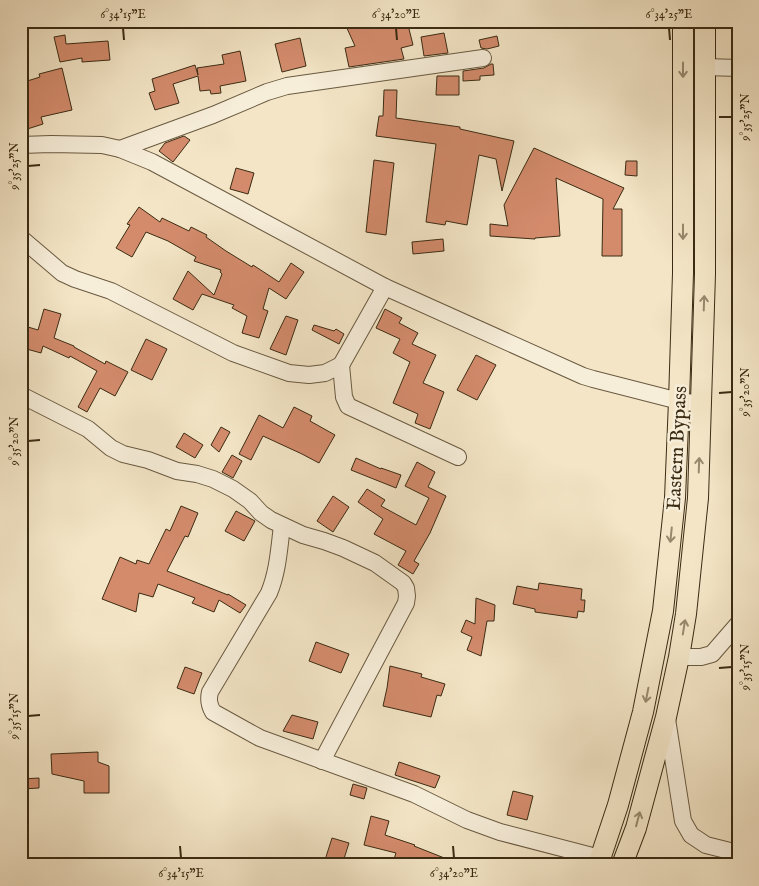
<svg xmlns="http://www.w3.org/2000/svg" width="759" height="886" viewBox="0 0 759 886" font-family="'IM FELL English',serif">
<style>
.building{fill:#d38b6c;stroke:#3b2b13}
.lines{fill:none;stroke-linecap:round;stroke-linejoin:round}
.minor-casing{stroke:#695a40;stroke-width:18}
.major-casing{stroke:#3b2b13;stroke-width:22}
.minor{stroke:#f7eeda;stroke-width:16}
.major{stroke:#f3e5c6;stroke-width:20}
.oneway{stroke:#97886c}
.ticks{fill:none;stroke:#3b2b13;stroke-width:2}
.labels{text-anchor:middle;stroke-width:5;stroke-linejoin:round;paint-order:stroke}
.street-label{font-size:20px;fill:#3b2b13;stroke:#f7eeda}
.neatline{fill:none;stroke:#3b2b13;stroke-width:2}
.ticks-label{font-size:12px;text-anchor:middle;fill:#3b2b13}
</style>
<rect width="100%" height="100%" fill="#f3e5c6"/>
<filter id="stains"><feTurbulence type="fractalNoise" baseFrequency=".004" numOctaves="4"/><feColorMatrix values="0 0 0 0 .2 0 0 0 0 .09 0 0 0 0 .02 0 0 0 .5 -.17"/></filter>
<radialGradient id="worn" r=".72"><stop offset=".6" stop-color="#630" stop-opacity="0"/><stop offset="1" stop-color="#630" stop-opacity=".3"/></radialGradient>
<!-- building -->
<g class="building">
<path d="M356,21h51l6,24 -12,3 3,11 -55,8 -4,-19 10,-2 -9,-20z"/>
<path d="M444,33l4,20 -24,3 -3,-19z"/>
<path d="M65,35l1,9 42,-3 2,19 -28,2v-4l-22,4 -6,-25z"/>
<path d="M497,36l2,10 -12,3 -6,-1 -2,-8z"/>
<path d="M300,38l6,28 -24,6 -7,-28z"/>
<path d="M240,51l6,30 -26,5 1,7 -10,1 -1,-4 -10,1 -2,-15 -25,8 6,19 -24,7 -6,-17 6,-2 -3,-12 43,-14 3,10 -1,-7 27,-4 -2,-9z"/>
<path d="M491,64h2l1,11 -14,1v4l-17,1v-10l21,-3z"/>
<path d="M62,68l10,42 -31,7 2,7 -22,7v-48l19,-6 -1,-3z"/>
<path d="M437,76h22v19h-23z"/>
<path d="M384,90h13l-1,28 64,9v2l54,12 -12,50 -6,-32 -17,-4 -12,70 -21,-4 -1,4 -19,-3 10,-78 -60,-8 3,-20h4z"/>
<path d="M184,136l6,4 -17,22 -14,-11 6,-8z"/>
<path d="M534,148l90,40 -11,21h9v47h-20l1,-57 -47,-21 4,58 -25,2v1l-45,-3v-12l18,2 -4,-21z"/>
<path d="M374,160l20,3 -8,72 -20,-3z"/>
<path d="M626,161h11v15l-12,-1z"/>
<path d="M236,168l18,5 -6,21 -18,-5z"/>
<path d="M139,207l21,15 2,-4 27,13 2,-4 16,8 -1,2 20,14 26,16 1,-2 26,17 12,-19 13,9 -18,27 -17,-11 -6,21 5,2 -9,27 -17,-5 5,-17 -15,-8 2,-3 -32,-11 -9,16 -20,-11 15,-28 26,24 8,-21 -2,-2 1,-2 -27,-9 2,-4 -28,-16 -22,-9 -14,25 -16,-9 14,-23 -3,-1z"/>
<path d="M443,239l1,12 -31,3 -1,-12z"/>
<path d="M44,309l17,5 -7,24 20,8v1l31,17 1,-3 22,11 -13,24 -15,-8 -13,24 -9,-5 19,-36 -27,-15 -1,2 -26,-12 -2,7 -18,-5 5,-21 10,3z"/>
<path d="M385,309l17,9 -3,5 19,10 -6,11 24,11 -13,28 21,9 -14,37 -15,-6 3,-9 -25,-11 17,-41 -17,-9 7,-14 -24,-11z"/>
<path d="M286,316l12,4 -12,35 -16,-6z"/>
<path d="M314,325l20,6 2,-2 8,5 -5,10 -27,-14z"/>
<path d="M146,339l21,10 -15,31 -21,-10z"/>
<path d="M476,355l20,10 -19,35 -20,-10z"/>
<path d="M294,407l18,9 -2,5 25,14 -16,28 -17,-9 -39,-18 -12,24 -12,-6 20,-39 24,13z"/>
<path d="M221,427l9,5 -11,20 -8,-7z"/>
<path d="M184,433l19,12 -8,13 -19,-11z"/>
<path d="M232,455l10,6 -9,17 -11,-6z"/>
<path d="M356,458l25,11v-1l20,7 -5,13 -45,-18z"/>
<path d="M417,462l18,10 -7,15 18,9 -16,37 -16,28 5,3 -6,10 -15,-9 8,-14 -32,-17 9,-15 -25,-17 9,-13 18,11 -4,6 35,19 13,-27 -24,-12z"/>
<path d="M333,496l16,11 -16,25 -16,-11z"/>
<path d="M181,506l17,7 -10,24 -3,-1 -18,35 61,24v-1l18,11 -6,8 -21,-13 -5,12 -22,-9 3,-5 -37,-14 -5,13 -14,-4 -3,19 -34,-13 18,-42 16,7 1,-4 12,4 17,-35 4,2z"/>
<path d="M236,511l19,10 -11,20 -19,-10z"/>
<path d="M539,583l43,6 -1,11h4l-1,12 -6,-1 -1,7 -42,-6v-3l-22,-5 4,-18 21,4z"/>
<path d="M476,598l19,7 -1,16h-7l-6,35 -14,-6 5,-13 -11,-5 5,-12 9,4z"/>
<path d="M316,642l33,12 -8,19 -32,-12z"/>
<path d="M390,666l32,8 -1,3 24,7 -4,12 -4,-1 -6,22 -48,-11 4,-18z"/>
<path d="M185,667l17,6 -8,21 -17,-6z"/>
<path d="M292,715l26,7 -5,17 -30,-8z"/>
<path d="M98,752v10l11,4v27h-25v-12l-32,-7 -1,-20z"/>
<path d="M399,762l41,14 -5,12 -40,-13z"/>
<path d="M39,778v10l-18,1v-10z"/>
<path d="M353,784l14,4 -3,11 -14,-4z"/>
<path d="M513,791l20,5 -6,24 -20,-5z"/>
<path d="M371,816l18,5 -4,14 30,10 -1,1 48,19h-70l4,-12 -32,-8z"/>
<path d="M332,838l17,5 -7,22 -17,-5z"/>
</g>
<g class="lines">
<defs>
<g id="minor">
<path d="M705,67l33,1"/>
<path d="M21,145l30,-1 51,1 18,4 32,13 233,125 198,89 10,3 86,22 22,3"/>
<path d="M120,149l93,-34 54,-23 20,-6 196,-28"/>
<path d="M21,238l41,35 13,6 36,12 122,62 56,20 20,2 16,-2 16,-8 3,32 4,9 110,51"/>
<path d="M341,365l44,-78"/>
<path d="M21,395l67,34 23,19 12,6 25,6 29,11 20,3 16,5 20,10 17,12 11,12 10,7 32,15 21,6 19,7 32,15 28,20 3,5 1,8 -1,7 -84,158"/>
<path d="M282,526c-3,23 -4,45 -13,67l-59,99c-2,8 -1,13 3,20l47,26 154,56 53,26 33,12 100,26"/>
<path d="M679,657h22l11,-3 26,-30"/>
<path d="M667,719l16,102 8,14 15,10 32,8"/>
</g>
<g id="major">
<path d="M598,865l20,-60 25,-93 20,-101 12,-113 4,-97 4,-128v-252"/>
<path d="M622,865l14,-37 30,-111 13,-60 7,-43 12,-116 7,-224v-253"/>
</g>
</defs>
<!-- minor casing -->
<use href="#minor" class="minor-casing"/>
<!-- major casing -->
<use href="#major" class="major-casing"/>
<!-- minor -->
<use href="#minor" class="minor"/>
<!-- major -->
<use href="#major" class="major"/>
</g>
<!-- one-way arrows -->
<defs><path id="oneway-shaft" d="M-6 0H5M1.5-3L5.5 0L1.5 3" fill="none" stroke-width="1.6" stroke-linecap="round" stroke-linejoin="round" transform="scale(1.25)"/></defs>
<g class="oneway">
<use href="#oneway-shaft" transform="translate(683 70) rotate(90)"/>
<use href="#oneway-shaft" transform="translate(683 232) rotate(90)"/>
<use href="#oneway-shaft" transform="translate(704 303) rotate(-88)"/>
<use href="#oneway-shaft" transform="translate(699 465) rotate(-88)"/>
<use href="#oneway-shaft" transform="translate(671 535) rotate(96)"/>
<use href="#oneway-shaft" transform="translate(684 627) rotate(-81)"/>
<use href="#oneway-shaft" transform="translate(647 695) rotate(101)"/>
<use href="#oneway-shaft" transform="translate(638 819) rotate(-75)"/>
</g>
<!-- ticks -->
<path class="ticks" d="M123,28l1,12M396,28l1,12M669,28l1,12M719,117h13M28,166l12,-1M719,393l13,-1M28,441l12,-1M719,668l13,-1M28,716l12,-1M180,846l1,12M453,846l1,12"/>
<g class="labels">
<!-- street labels -->
<g class="street-label">
<text transform="translate(676 448) rotate(-87)" y="7">Eastern Bypass</text>
</g>
</g>
<!-- margin -->
<rect width="759" height="886" fill="none" stroke="#f3e5c6" stroke-width="55"/>
<rect x="28" y="28" width="704" height="830" class="neatline"/>
<g class="ticks-label">
<text x="123" y="18">6°34'15"E</text>
<text x="396" y="18">6°34'20"E</text>
<text x="669" y="18">6°34'25"E</text>
<text transform="translate(745 117) rotate(-90)" y="4">9°35'25"N</text>
<text transform="translate(14 166) rotate(-90)" y="4">9°35'25"N</text>
<text transform="translate(745 392) rotate(-90)" y="4">9°35'20"N</text>
<text transform="translate(14 441) rotate(-90)" y="4">9°35'20"N</text>
<text transform="translate(745 667) rotate(-90)" y="4">9°35'15"N</text>
<text transform="translate(14 716) rotate(-90)" y="4">9°35'15"N</text>
<text x="181" y="877">6°34'15"E</text>
<text x="454" y="877">6°34'20"E</text>
</g>
<rect width="100%" height="100%" filter="url(#stains)"/>
<rect width="100%" height="100%" fill="url(#worn)"/>
</svg>
